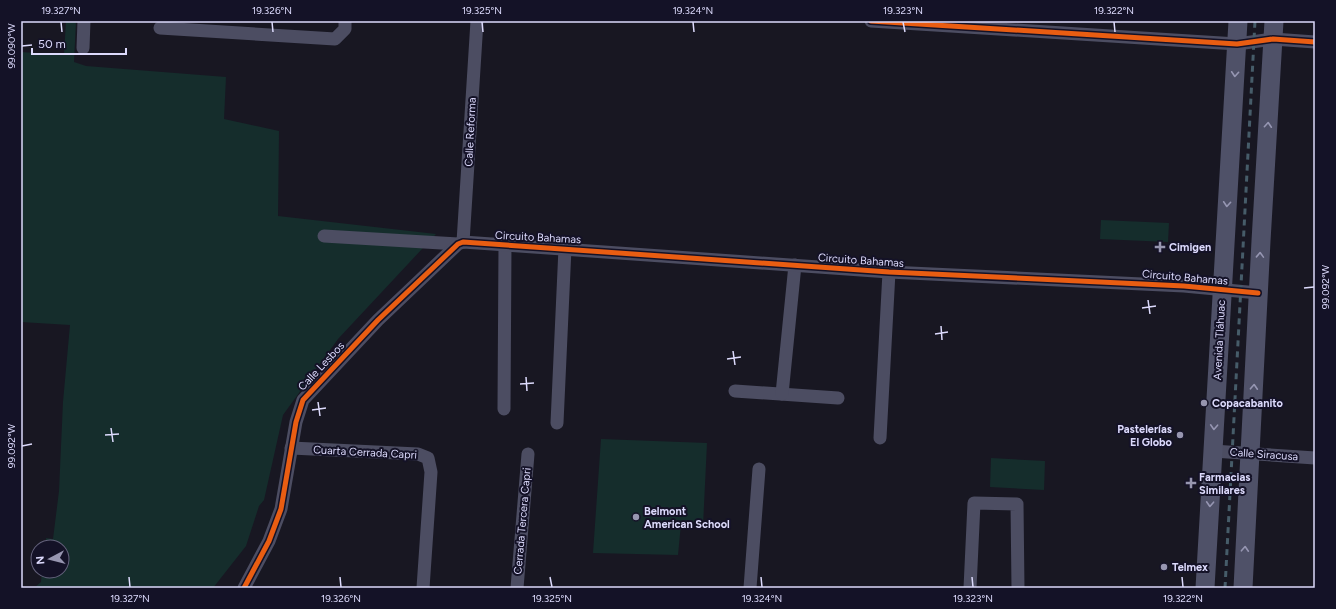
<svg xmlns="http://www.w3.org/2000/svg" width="1336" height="609" viewBox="0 0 1336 609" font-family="Figtree,sans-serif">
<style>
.green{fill:#152d2c}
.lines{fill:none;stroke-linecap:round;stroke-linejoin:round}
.street{stroke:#4c4d62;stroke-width:13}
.secondary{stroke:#4f5168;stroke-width:19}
.rail{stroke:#465c69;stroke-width:3;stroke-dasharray:6 5;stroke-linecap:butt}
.cycleway-casing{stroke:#141227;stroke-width:8}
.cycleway{stroke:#e95d12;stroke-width:5}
.oneway{stroke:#9696b2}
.ticks{fill:none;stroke:#dcdafc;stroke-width:1.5}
.poi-dot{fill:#9796b0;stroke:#141227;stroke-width:1.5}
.labels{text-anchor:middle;stroke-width:4;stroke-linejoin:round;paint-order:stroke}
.street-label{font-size:11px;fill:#dcdafc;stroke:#141227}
.poi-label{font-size:11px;font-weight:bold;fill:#dcdafc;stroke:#141227;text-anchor:start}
.neatline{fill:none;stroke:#dcdafc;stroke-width:1.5}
.ticks-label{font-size:10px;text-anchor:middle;fill:#dcdafc}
</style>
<rect width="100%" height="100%" fill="#181722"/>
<!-- green -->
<g class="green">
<path d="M66,21h10l-2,41 12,4 140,11 -2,42 55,12 -1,85 158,18 -98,105 -55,76 -19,85 -5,6 -13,40 -33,42h-179l7,-6 1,-11h20v-24h-17l1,-9 7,1 6,-48 4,-89 7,-77 -49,-3v-270l43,3z"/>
<path d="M1101,220l68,3 -1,19 -68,-3z"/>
<path d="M601,439l106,4 -4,83 -22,-2 -3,31 -85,-2z"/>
<path d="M991,458l54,3 -1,29 -54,-3z"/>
</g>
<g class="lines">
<!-- street -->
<g class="street">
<path d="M871,21l366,23 36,-5 42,3"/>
<path d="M160,28l175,11 10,-10v-8"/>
<path d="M83,48l1,-27"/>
<path d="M324,236l134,8"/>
<path d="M463,242l14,-221"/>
<path d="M735,391l103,7"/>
<path d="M782,394l13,-129"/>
<path d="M504,409l1,-164"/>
<path d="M557,423l8,-175"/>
<path d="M880,438l9,-166"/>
<path d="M291,448l127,6 10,4 3,14 -8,116"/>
<path d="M1213,451l102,7"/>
<path d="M244,588l25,-47 12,-32 15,-87 7,-22 75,-80 80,-76 5,-2 426,30 295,14 74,7"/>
<path d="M517,588l11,-134"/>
<path d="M750,588l9,-119"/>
<path d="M970,588l4,-85 43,1 1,84"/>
</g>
<!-- secondary -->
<g class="secondary">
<path d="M1205,588l33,-567"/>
<path d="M1243,588l18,-347 13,-220"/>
</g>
<!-- rail -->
<path class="rail" d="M1225,588l30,-567"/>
<defs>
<g id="cycleway">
<path d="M871,21l366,23 36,-5 42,3"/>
<path d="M244,588l25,-47 12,-32 15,-87 7,-22 75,-80 80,-76 5,-2 426,30 295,14 74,7"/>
</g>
</defs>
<!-- cycleway casing -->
<use href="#cycleway" class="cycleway-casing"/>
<!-- cycleway -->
<use href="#cycleway" class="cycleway"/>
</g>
<!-- one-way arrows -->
<defs><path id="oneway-chevron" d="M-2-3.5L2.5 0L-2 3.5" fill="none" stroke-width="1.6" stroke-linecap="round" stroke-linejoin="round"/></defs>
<g class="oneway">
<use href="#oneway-chevron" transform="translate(1235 74) rotate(94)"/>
<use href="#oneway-chevron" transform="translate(1268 125) rotate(-86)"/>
<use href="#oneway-chevron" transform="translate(1227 204) rotate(94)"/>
<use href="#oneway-chevron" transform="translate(1260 255) rotate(-88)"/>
<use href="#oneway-chevron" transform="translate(1254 387) rotate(-87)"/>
<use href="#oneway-chevron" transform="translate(1214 427) rotate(93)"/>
<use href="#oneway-chevron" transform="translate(1210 504) rotate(93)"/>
<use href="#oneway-chevron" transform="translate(1245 549) rotate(-87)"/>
</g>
<!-- ticks -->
<path class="ticks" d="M61,22l1,10M272,22l1,10M482,22l1,10M693,22l1,10M903,22l2,10M1114,22l1,10M22,46l10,-1M1304,288l10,-1M1148,300l2,14M1142,308l14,-2M941,326l1,14M935,334l13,-2M733,351l2,14M727,359l14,-2M526,377l1,14M520,384l14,-1M318,402l2,14M312,410l14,-2M111,428l2,14M105,435l14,-1M22,446l10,-2M129,577l1,10M340,577l1,10M550,577l2,10M761,577l1,10M972,577l1,10M1182,577l1,10"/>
<!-- markers -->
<g class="poi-dot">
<path d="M1158 241h4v4h4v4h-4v4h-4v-4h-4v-4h4z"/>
<circle cx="1204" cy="403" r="4"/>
<circle cx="1180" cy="435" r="4"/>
<path d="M1189 477h4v4h4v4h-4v4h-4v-4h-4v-4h4z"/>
<circle cx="636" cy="517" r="4"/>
<circle cx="1164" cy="567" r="4"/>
</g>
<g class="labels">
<!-- street labels -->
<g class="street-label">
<text transform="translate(470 132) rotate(-87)" y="4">Calle Reforma</text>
<text transform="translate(538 237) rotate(3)" y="4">Circuito Bahamas</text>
<text transform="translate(861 260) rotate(4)" y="4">Circuito Bahamas</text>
<text transform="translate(1185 277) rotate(5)" y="4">Circuito Bahamas</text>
<text transform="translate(1219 340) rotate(-87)" y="4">Avenida Tláhuac</text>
<text transform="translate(321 366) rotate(-47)" y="4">Calle Lesbos</text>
<text transform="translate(365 452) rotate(3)" y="4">Cuarta Cerrada Capri</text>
<text transform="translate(1264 454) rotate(4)" y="4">Calle Siracusa</text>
<text transform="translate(522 521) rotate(-85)" y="4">Cerrada Tercera Capri</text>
</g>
<!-- poi labels -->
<g class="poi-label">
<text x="1169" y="251">Cimigen</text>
<text x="1212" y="407">Copacabanito</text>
<text x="1172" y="433" text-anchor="end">Pastelerías<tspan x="1172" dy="13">El Globo</tspan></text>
<text x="1199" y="481">Farmacias<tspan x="1199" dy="13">Similares</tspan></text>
<text x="644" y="515">Belmont<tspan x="644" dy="13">American School</tspan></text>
<text x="1172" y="571">Telmex</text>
</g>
</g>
<!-- border -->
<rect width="1336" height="609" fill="none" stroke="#141227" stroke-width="44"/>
<!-- north arrow -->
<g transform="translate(50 559) rotate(263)"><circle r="19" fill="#141227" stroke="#64627c"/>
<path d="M0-3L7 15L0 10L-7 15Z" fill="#9796b0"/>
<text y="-6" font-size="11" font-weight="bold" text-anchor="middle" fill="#dcdafc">N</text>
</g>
<!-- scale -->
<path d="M32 48v6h94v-6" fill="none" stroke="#dcdafc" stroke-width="2"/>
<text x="38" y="48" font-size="12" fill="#dcdafc" stroke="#141227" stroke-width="3" paint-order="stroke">50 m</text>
<rect x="22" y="22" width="1292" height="565" class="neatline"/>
<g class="ticks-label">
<text x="61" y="14">19.327°N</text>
<text x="272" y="14">19.326°N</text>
<text x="482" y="14">19.325°N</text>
<text x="693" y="14">19.324°N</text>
<text x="903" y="14">19.323°N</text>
<text x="1114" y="14">19.322°N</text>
<text transform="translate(11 46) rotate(-90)" y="4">99.090°W</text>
<text transform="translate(1325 287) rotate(-90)" y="4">99.092°W</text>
<text transform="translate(11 446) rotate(-90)" y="4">99.092°W</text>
<text x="130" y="602">19.327°N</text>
<text x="341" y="602">19.326°N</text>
<text x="552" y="602">19.325°N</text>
<text x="762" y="602">19.324°N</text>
<text x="973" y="602">19.323°N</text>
<text x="1183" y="602">19.322°N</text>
</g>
</svg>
